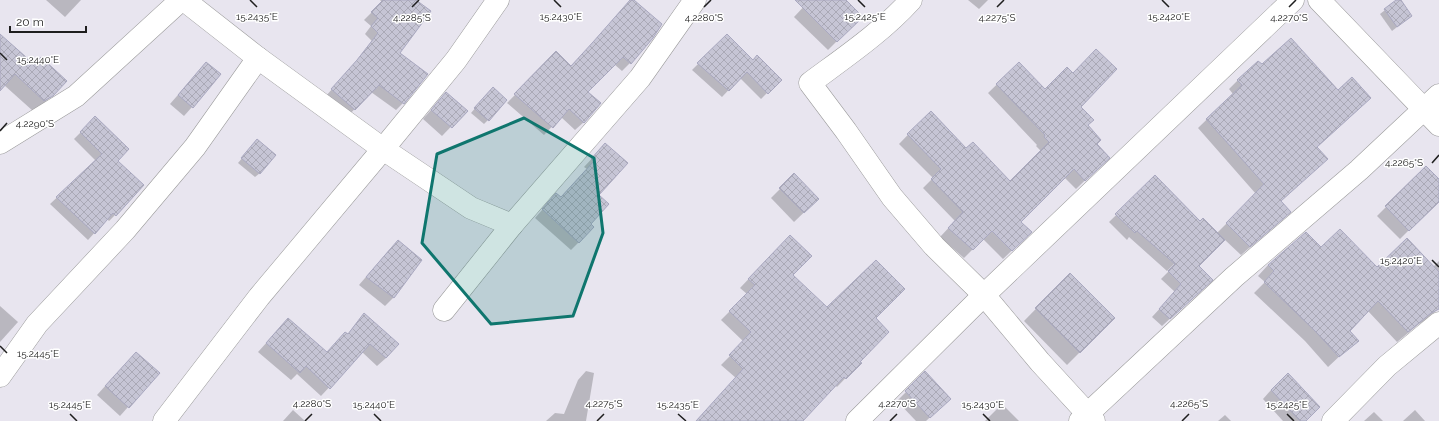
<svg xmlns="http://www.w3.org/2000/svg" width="1439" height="421" viewBox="0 0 1439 421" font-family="Raleway,sans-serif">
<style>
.shadow{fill:#0003}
.building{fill:url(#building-cross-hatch);stroke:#a9a8c0}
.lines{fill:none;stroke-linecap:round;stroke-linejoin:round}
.minor-casing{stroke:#9b9b9b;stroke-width:23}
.tertiary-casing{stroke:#9b9b9b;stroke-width:23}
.minor{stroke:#fff;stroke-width:22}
.tertiary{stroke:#fff;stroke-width:22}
.marked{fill:#0f766e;fill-opacity:0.2;stroke:#0f766e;stroke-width:3;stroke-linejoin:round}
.ticks{fill:none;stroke:#1e1e1e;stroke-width:1.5}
.ticks-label{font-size:10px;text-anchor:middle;fill:#1e1e1e;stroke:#fff;stroke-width:3;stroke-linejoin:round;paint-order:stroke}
</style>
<defs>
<pattern id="building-cross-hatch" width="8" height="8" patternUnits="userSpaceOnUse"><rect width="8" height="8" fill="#c6c5d5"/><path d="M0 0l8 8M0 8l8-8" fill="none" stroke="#aaa9b6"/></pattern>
</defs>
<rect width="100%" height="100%" fill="#e8e5ef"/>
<!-- shadow -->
<g class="shadow">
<path d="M46,0h35l-16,17z"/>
<path d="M380,0h34l-16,53 5,50 -7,7 -25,-18 -24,25 -22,-20 25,-28 22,-28 -7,-7 6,-8 -7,-6 18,-18z"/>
<path d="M631,0h2l-3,63 -8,8 -8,-7 -27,28 -3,30 -9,8 -14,-13 -17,18 -37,-32 49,-50 15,14z"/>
<path d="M810,0h34l17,17 -33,33 -34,-33z"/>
<path d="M968,0h20l-9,9z"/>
<path d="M1398,0h1l12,16 -19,15 -12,-17z"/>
<path d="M0,35l52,60 -11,11 -8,5 -29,-26 -4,5z"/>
<path d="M727,35l26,26 27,19 -19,19 -21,-21 -18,19 -30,-27z"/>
<path d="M206,63l-14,44 -8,9 -14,-12z"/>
<path d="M1019,63l26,27 35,17 6,19 9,18 13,14 -32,31 -12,-12 -44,45 11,10 -28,27 -20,-20 -19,19 -24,-21 15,-16 -32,-33 10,-10 -34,-34 31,-32 36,38 44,32 31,-31 -5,-5 1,-1 -49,-52z"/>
<path d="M1262,66l76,25 23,16 -45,41 -36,54 1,18 -40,35 -17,-16 -27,27 7,21 -42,39 -10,-9 23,-25 -14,-13 18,-18 -1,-1 -11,11 -38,-34 -2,3 -18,-18 46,-45 45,45 16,12 40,-40 -58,-66 35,-34 -4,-5 9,-9z"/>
<path d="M446,93l20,18 -24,25 -19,-17z"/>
<path d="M488,93v27l-4,4 -13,-11z"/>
<path d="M95,118l21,43 -1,54 -6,6 -2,-2 -19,21 -38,-36 46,-43 -22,-22z"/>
<path d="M253,145l7,28 -5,4 -17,-14z"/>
<path d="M598,152v43l-9,29 -10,18 -8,8 -36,-32 14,-16 11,-4 27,-29 -3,-2z"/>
<path d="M1426,167l13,13v20l-39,39 -23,-23z"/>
<path d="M794,175l24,24 -24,23 -23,-24z"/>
<path d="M781,245l11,30 35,33 47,10 -15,44 1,1 -23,24 -2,-2 -33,36h-106l40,-43 -15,-13 23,-23 -23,-22 26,-26 -7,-6z"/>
<path d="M1321,248l56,20 56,-1 6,-6v47l-14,13 -6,3 -22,18 -29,-31 -19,20 8,9 -29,27 -23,-26 -51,-48 11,-11 -7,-6 10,-11z"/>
<path d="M390,249l31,11 -28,38 -8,8 -26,-21z"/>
<path d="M1070,274l44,44 -47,47 -43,-44z"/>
<path d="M0,306l18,16 -18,20z"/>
<path d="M364,314l22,44 -9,8 -15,-14 -41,44 -24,-22 -6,6 -33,-28 30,-33 38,34 21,-18z"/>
<path d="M127,362l1,45 -8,9 -23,-21z"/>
<path d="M586,371l8,2 -8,48h-40l9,-8 9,1 14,-34z"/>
<path d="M925,373l16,34 -15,14h-10l-19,-20z"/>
<path d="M1271,390l34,31h-22l-20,-22z"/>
<path d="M1002,404l17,17h-34z"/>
<path d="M293,410l12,11h-22z"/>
<path d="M1415,410l10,11h-22z"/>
<path d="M1374,412l9,9h-19z"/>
<path d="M1225,415l6,6h-13z"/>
</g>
<!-- building -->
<g class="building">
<path d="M383,0h33l15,11 -31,42 28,21 -24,30 -25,-19 -24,25 -24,-21 26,-29 21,-27 -7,-7 7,-8 -7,-6z"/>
<path d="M630,0h4l28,24 -9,14 -22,26 -8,-7 -35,35 13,11 -17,20 -15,-14 -16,19 -39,-34 42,-43 15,15 22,-24z"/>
<path d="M795,0h51l17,17 -26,25z"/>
<path d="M1396,0h5l11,16 -15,11 -13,-18z"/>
<path d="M0,34l35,31 6,-8 26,24 -14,15 -9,5 -29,-27 -15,17z"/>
<path d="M727,34l26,26 4,-5 25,25 -14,14 -21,-22 -18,19 -32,-28z"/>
<path d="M1291,38l47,52 14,-13 19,21 -54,49 11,12 -47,42 10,11 -41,35 -24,-24 38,-39 -58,-65 36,-34 -5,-5 21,-19 4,3z"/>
<path d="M1096,49l21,20 -36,38 13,13 -6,5 13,15 -4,4 13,14 -25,23 -11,-12 -53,53 11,10 -20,19 -20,-20 -19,19 -25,-22 15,-16 -32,-33 10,-10 -34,-35 24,-23 35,37 7,-6 37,39 39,-39 -5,-5 1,-2 -49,-51 23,-22 26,27 22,-22 6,6z"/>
<path d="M206,62l15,12 -28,34 -15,-13z"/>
<path d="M493,87l14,13 -18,21 -15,-13z"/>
<path d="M446,92l22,19 -16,17 -21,-18z"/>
<path d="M95,116l34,33 -11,12 26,24 -28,31 -3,-3 -18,21 -39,-37 46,-43 -22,-22z"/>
<path d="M257,139l19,16 -16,19 -19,-16z"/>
<path d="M605,143l23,20 -29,32 10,9 -18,20 3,3 -15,16 -37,-34 14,-16 5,4 33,-36 -3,-2z"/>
<path d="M1426,166l13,13v23l-30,29 -24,-25z"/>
<path d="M794,173l25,26 -15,14 -25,-25z"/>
<path d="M1155,175l45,46 3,-3 22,22 -26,26 14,14 -43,39 -11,-10 22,-25 -13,-13 7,-7 -38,-33 -2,2 -20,-19z"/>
<path d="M1340,229l37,38 30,-29 32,34v37l-8,4 -23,19 -30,-31 -28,30 9,10 -20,16 -24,-26 -51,-49 10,-11 -6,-6 38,-33 15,15z"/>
<path d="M790,235l22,21 -19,19 34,32 49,-47 29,29 -29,29 13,14 -29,30 2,1 -16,16 -2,-2 -41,44h-107l47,-52 -14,-14 22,-23 -22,-21 26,-26 -7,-6z"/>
<path d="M398,240l24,20 -28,38 -28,-21z"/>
<path d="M1070,273l45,45 -35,35 -45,-45z"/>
<path d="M364,313l35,31 -13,14 -16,-14 -40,45 -24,-23 -6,7 -34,-30 22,-25 39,34 18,-20 3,2z"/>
<path d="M136,352l24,21 -31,35 -24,-22z"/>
<path d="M925,371l26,28 -21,19 -25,-27z"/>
<path d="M1288,373l32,34 -14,14h-6l-29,-31z"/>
</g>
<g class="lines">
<defs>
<g id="minor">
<path d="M184,0l74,58 125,91 88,59 41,17"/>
<path d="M911,0c-29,32 -66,57 -101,83l36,48 46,66 42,49 50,49 56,67 54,59"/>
<path d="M1319,0l120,125"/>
<path d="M0,143l76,-47 105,-96"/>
<path d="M444,310l68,-85 128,-147 55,-78"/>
<path d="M0,376l37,-52 88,-94 70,-83 63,-89"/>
<path d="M164,421l95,-124 124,-148 73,-89 42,-60"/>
<path d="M857,421l127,-126 309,-295"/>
<path d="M1333,421l54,-55 52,-43"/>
</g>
<path id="tertiary" d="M1080,421l154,-144 125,-107 80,-75"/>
</defs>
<!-- minor casing -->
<use href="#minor" class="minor-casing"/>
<!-- tertiary casing -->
<use href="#tertiary" class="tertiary-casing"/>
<!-- minor -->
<use href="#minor" class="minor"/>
<!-- tertiary -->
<use href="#tertiary" class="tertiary"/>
</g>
<!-- marked area -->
<path class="marked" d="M524,118l70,40 9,75 -30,83 -82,8 -69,-81 15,-89z"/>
<!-- ticks -->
<path class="ticks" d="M250,0l7,7M554,0l7,7M858,0l7,7M1162,0l7,7M412,7l7,-7M704,7l7,-7M997,7l7,-7M1289,7l7,-7M0,53l7,7M0,131l7,-8M1432,163l7,-8M1432,260l7,7M0,346l7,7M70,414l7,7M374,414l7,7M678,414l8,7M983,414l7,7M1287,414l7,7M305,421l7,-7M597,421l7,-7M890,421l7,-7M1182,421l7,-7"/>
<g class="ticks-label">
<text x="257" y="20">15.2435°E</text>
<text x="561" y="20">15.2430°E</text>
<text x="865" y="20">15.2425°E</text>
<text x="1169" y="20">15.2420°E</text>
<text x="412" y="21">4.2285°S</text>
<text x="704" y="21">4.2280°S</text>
<text x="997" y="21">4.2275°S</text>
<text x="1289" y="21">4.2270°S</text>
<text x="38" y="63">15.2440°E</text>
<text x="35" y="127">4.2290°S</text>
<text x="1404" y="166">4.2265°S</text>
<text x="1401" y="264">15.2420°E</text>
<text x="38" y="357">15.2445°E</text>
<text x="312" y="407">4.2280°S</text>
<text x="604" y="407">4.2275°S</text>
<text x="897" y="407">4.2270°S</text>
<text x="1189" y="407">4.2265°S</text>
<text x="70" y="408">15.2445°E</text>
<text x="374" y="408">15.2440°E</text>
<text x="678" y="408">15.2435°E</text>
<text x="983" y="408">15.2430°E</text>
<text x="1287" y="408">15.2425°E</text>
</g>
<!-- scale -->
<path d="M10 26v6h76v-6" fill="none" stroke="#1e1e1e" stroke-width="2"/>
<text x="16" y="26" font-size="12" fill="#1e1e1e" stroke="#ffffff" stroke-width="3" paint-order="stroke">20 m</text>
</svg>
